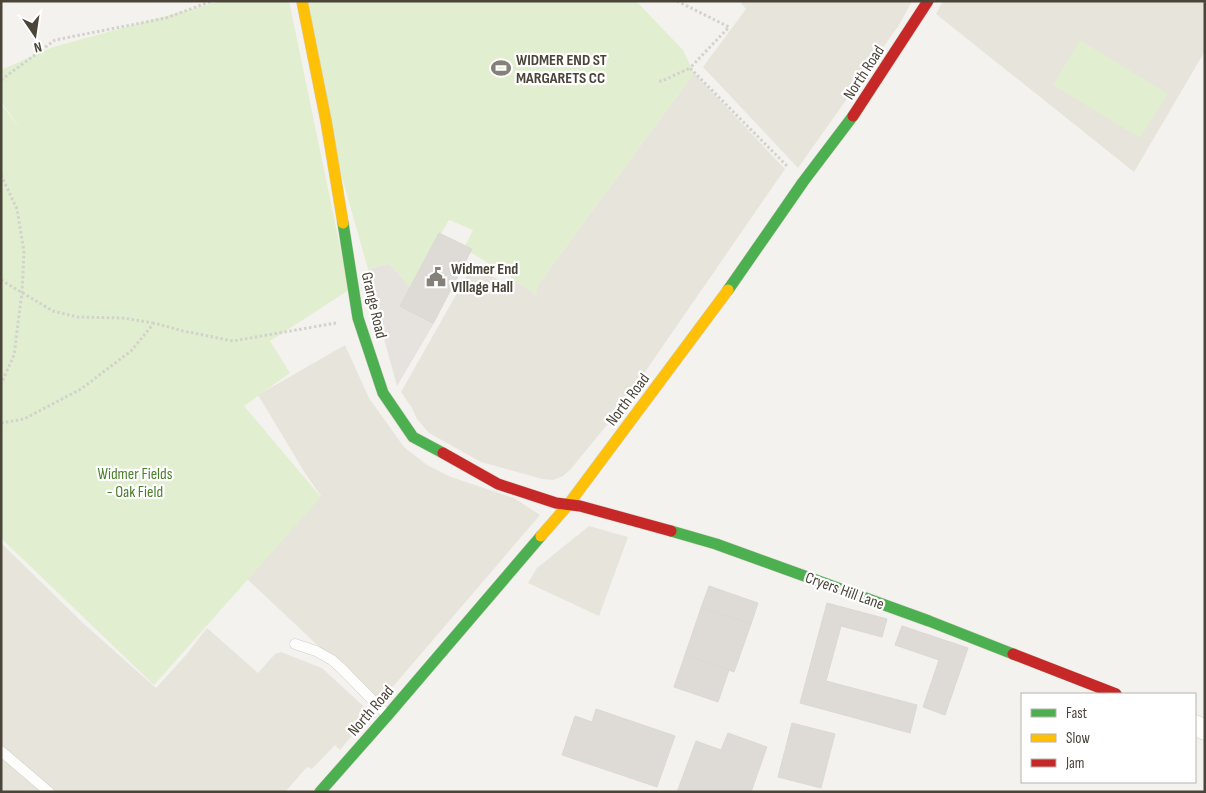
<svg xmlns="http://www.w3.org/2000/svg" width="1206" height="793" viewBox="0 0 1206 793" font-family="'Sofia Sans Condensed',sans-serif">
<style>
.residential{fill:#e7e4dc}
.green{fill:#e1eecf}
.parking{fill:#e6e3df}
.building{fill:#dedbd6;stroke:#dcd9d4}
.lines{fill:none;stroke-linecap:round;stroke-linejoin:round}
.lane-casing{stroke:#d2d0cb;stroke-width:11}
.street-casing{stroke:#d2d0cb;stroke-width:21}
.fast-casing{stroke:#d3cfc5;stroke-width:12}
.slow-casing{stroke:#d3cfc5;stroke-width:12}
.jam-casing{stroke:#d3cfc5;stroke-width:12}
.path{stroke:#d3d2cc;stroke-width:3;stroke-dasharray:2.5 2.5;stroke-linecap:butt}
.lane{stroke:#fdfdfc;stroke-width:10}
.street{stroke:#fdfdfc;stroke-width:20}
.fast{stroke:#4caf50;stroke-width:11}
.slow{stroke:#ffc107;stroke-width:11}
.jam{stroke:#c62828;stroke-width:11}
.labels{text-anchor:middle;stroke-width:4.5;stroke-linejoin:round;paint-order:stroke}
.poi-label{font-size:16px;font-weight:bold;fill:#4b4439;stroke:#fff;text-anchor:start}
.street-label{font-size:16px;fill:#4b4439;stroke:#fff}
.park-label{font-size:16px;fill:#4a7f2a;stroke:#fff}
</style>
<rect width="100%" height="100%" fill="#f4f2ee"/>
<!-- residential -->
<g class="residential">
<path d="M743,1h169l-13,24 -101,143 -95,-101 43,-58 -5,-6z"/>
<path d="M943,1h262v50l-71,121 -198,-158z"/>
<path d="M694,73l91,96 -169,245 -46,56 -7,6 -10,4 -11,-1 -61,-17 -52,-29 -12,-14 -5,-11 -11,-16 72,-127 38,22 4,-7 21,15 1,-9z"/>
<path d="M345,345l24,53 35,49 23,18 24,12 63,21 26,17 -161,188 -132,-124 74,-83 -16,-23 -47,-78z"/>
<path d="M589,526l39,11 -29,79 -71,-33 9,-15z"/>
<path d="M1,543l83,81 72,64 30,-33 21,-27 51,45 17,-19 6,-2 41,16 49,45 -31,37 -5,-5 -23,24 -5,-2 -22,25h-284z"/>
</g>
<!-- green -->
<g class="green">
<path d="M221,1h68l60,289 -79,51 20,32 -46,33 77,91 -167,188 -153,-147v-434l23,29 -23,-31v-32l52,-23z"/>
<path d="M305,1h331l47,49 11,23 -157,213 -1,9 -21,-15 -51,-32 9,-18 -24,-10 -39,67 -21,-23 -21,5 -42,-148z"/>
<path d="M1080,40l88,54 -28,44 -87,-53z"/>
</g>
<!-- parking -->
<path class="parking" d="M389,264l21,23 -10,19 33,19 -36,61 -17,-62 -12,-55z"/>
<!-- building -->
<g class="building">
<path d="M439,233l33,16 -39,75 -33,-18z"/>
<path d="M709,586l49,17 -7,21 -50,-16z"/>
<path d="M827,603l60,16 -5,18 -41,-11 -15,55 91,24 -7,28 -110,-30z"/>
<path d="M701,608l50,16 -17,48 -49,-17z"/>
<path d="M902,626l66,22 -23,67 -22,-8 16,-47 -44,-15z"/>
<path d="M685,655l44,15 -11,32 -44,-15z"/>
<path d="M596,709l79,27 -18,51 -95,-32 13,-39 17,6z"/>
<path d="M792,723l43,11 -14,54 -43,-11z"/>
<path d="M728,733l39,14 -16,45h-74l19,-51 25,9z"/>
</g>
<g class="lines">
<defs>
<g id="lane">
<path d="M295,644l21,7 16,9 10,9 45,46"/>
<path d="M1,751l48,41"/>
</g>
<path id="street" d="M1195,725l10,5"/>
<g id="fast">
<path d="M343,223l15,95 25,75 30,44 30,16"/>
<path d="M728,290l75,-108 50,-66"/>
<path d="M671,531l45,13 213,77 84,33"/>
<path d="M320,792l67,-76 154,-180"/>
</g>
<g id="slow">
<path d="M302,1l24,120 17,102"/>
<path d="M541,536l27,-31 160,-215"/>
</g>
<g id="jam">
<path d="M853,116l75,-115"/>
<path d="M443,453l55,31 58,19 24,3 91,25"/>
<path d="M1013,654l103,40"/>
</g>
</defs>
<!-- lane casing -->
<use href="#lane" class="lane-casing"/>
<!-- street casing -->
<use href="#street" class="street-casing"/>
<!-- fast casing -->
<use href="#fast" class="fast-casing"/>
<!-- slow casing -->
<use href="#slow" class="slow-casing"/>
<!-- jam casing -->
<use href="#jam" class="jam-casing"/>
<!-- path -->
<g class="path">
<path d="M677,1l52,26 -39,41 97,98"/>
<path d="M1,80l54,-40 111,-22 46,-17"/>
<path d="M659,81h3l28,-13"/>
<path d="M1,175l16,34 7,43 -2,40 -8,63 -13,29"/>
<path d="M1,280l52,31 24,6 46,1 30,5"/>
<path d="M1,423l23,-4 57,-30 50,-38 23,-28 29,8 50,10 103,-18"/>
</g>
<!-- lane -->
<use href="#lane" class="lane"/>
<!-- street -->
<use href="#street" class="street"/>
<!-- fast -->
<use href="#fast" class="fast"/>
<!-- slow -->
<use href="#slow" class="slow"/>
<!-- jam -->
<use href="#jam" class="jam"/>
</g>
<!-- icons -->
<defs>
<symbol id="stadium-bare" viewBox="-9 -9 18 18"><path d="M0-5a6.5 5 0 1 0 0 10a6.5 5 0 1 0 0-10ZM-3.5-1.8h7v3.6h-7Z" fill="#868178" stroke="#fff" stroke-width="2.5" paint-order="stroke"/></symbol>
<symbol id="civic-bare" viewBox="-9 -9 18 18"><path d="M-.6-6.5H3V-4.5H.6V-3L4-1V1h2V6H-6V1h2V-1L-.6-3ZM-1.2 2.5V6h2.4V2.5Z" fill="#868178" stroke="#fff" stroke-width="2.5" paint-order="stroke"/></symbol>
</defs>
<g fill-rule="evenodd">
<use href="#stadium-bare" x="487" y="54" width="28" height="28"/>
<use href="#civic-bare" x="422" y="263" width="28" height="28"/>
</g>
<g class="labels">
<!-- poi labels -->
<g class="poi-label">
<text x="516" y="65">WIDMER END ST<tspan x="516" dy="18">MARGARETS CC</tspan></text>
<text x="451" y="274">Widmer End<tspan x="451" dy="18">VIllage Hall</tspan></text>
</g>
<!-- street labels -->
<g class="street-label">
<text transform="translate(863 72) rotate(-57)" y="6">North Road</text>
<text transform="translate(375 305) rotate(77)" y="6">Grange Road</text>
<text transform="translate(627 399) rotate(-53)" y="6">North Road</text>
<text transform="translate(845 590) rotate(20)" y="6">Cryers Hill Lane</text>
<text transform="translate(370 710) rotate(-49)" y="6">North Road</text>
</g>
<!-- park labels -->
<g class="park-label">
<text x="135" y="479">Widmer Fields<tspan x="135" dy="18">- Oak Field</tspan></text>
</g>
</g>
<!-- border -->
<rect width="1206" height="793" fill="none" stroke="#4b4439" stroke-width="5"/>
<!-- legend -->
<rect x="1021" y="693" width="175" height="90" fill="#ffffff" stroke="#b7b4b0"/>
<rect x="1031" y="709" width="25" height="8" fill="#4caf50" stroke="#b7b4b0"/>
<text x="1066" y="718" font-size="15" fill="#4b4439">Fast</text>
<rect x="1031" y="734" width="25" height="8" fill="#ffc107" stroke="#b7b4b0"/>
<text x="1066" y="743" font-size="15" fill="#4b4439">Slow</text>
<rect x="1031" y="759" width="25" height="8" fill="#c62828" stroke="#b7b4b0"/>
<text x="1066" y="768" font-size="15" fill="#4b4439">Jam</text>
<!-- north arrow -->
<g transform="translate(35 35) rotate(167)" stroke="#ffffff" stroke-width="4" paint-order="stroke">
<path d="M0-4L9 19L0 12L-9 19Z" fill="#4b4439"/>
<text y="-8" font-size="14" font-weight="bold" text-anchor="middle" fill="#4b4439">N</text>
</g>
</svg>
